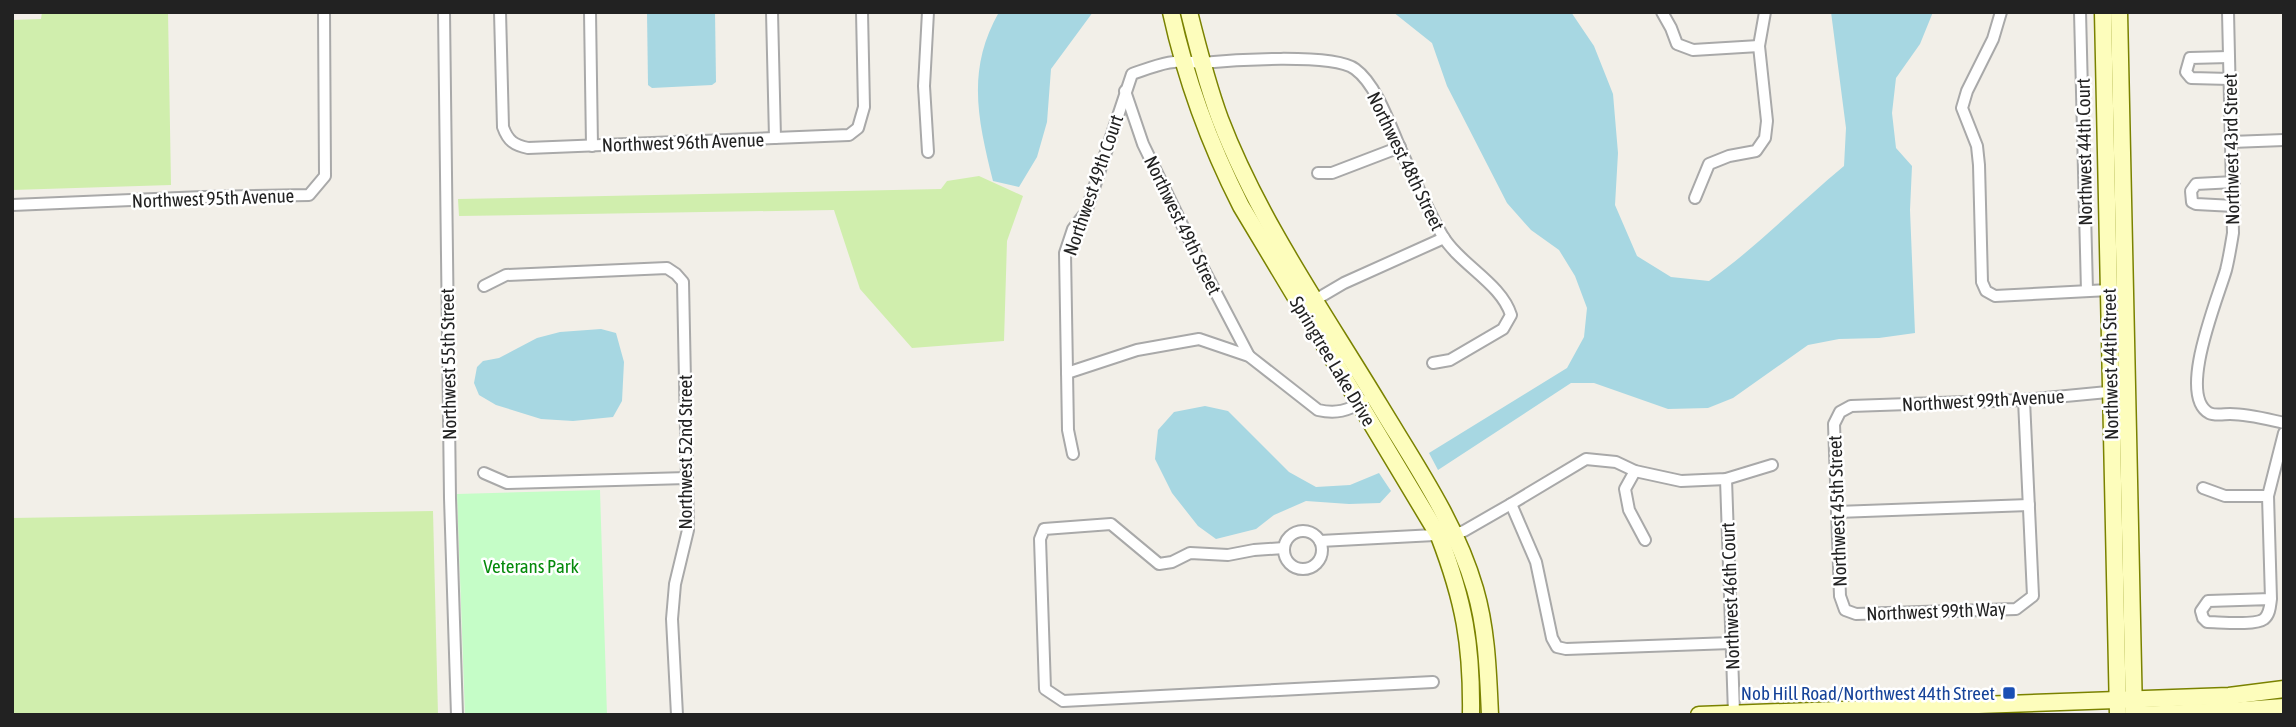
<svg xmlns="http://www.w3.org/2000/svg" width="2296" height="727" viewBox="0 0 2296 727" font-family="'Asap Condensed',sans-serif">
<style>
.grass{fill:#d0eead}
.park{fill:#c5fdc7}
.water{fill:#a7d7e2}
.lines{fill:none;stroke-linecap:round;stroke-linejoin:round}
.street-casing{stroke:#a9a9a9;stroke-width:14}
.secondary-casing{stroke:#7a8200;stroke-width:19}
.street{stroke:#fff;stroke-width:10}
.secondary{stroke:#fdfdbc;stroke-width:16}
.transit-dot{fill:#1a4fb4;stroke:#fff;stroke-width:2.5}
.labels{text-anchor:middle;stroke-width:5;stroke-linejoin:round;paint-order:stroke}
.street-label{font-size:19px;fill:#222;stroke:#fff}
.park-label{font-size:19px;fill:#058a0b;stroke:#fff}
.transit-label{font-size:19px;fill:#164399;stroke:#fff;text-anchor:end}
</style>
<rect width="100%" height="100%" fill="#f2efe8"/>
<!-- grass -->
<g class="grass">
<path d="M42,12h126l3,173 -159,5v-170l29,-1z"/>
<path d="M979,176l44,20 -16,45 -3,100 -92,7 -52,-59 -26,-79 -375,6 -1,-17 483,-10 6,-8z"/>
<path d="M433,511l5,204h-426v-197z"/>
</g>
<!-- park -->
<path class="park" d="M600,490l7,225h-142l-8,-221z"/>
<!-- water -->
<g class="water">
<path d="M647,12h68l1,70 -4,3 -60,3 -4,-3z"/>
<path d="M999,12h94l-42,57 -4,53 -10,35 -18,30 -26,-6c-15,-61 -27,-111 6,-169z"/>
<path d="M1393,12h178l23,34 19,48 5,59 -3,52 22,51 34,21 38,4c48,-34 89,-77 135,-115l2,-38 -15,-116h102l-13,32 -24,34 -4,35 4,35 16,18 -2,44 5,123 -36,5 -40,1 -31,6 -75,53 -25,10 -40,1 -74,-26h-23l-133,87 -9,-17 138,-85 17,-31 3,-29 -12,-32 -16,-26 -28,-20 -24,-27 -60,-117 -15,-43z"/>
<path d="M601,329l15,4 8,29 -2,39 -9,16 -40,4 -32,-2 -45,-14 -17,-10 -5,-12 3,-16 6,-6 16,-3 38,-20 23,-6z"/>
<path d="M1205,406l23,5 61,61 27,15 34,-2 29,-12 12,18 -11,12 -31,1 -43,-3 -32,14 -18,14 -40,10 -18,-13 -26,-33 -17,-34 3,-29 16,-18z"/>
</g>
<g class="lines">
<defs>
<g id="street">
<path d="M444,12l6,486 7,217"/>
<path d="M500,12l3,115c5,14 11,18 25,21l321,-13 9,-7 6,-21 -2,-95"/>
<path d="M590,12l2,134"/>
<path d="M772,12l3,126"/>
<path d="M928,12l-4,74 4,66"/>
<path d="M1662,12l9,16 6,16 16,6 66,-4"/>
<path d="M2001,12l-8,27 -26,52 -5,17 15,38 2,19 3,117 4,9 9,5 114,-6"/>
<path d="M2080,12l7,279"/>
<path d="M2228,12l5,221c-2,12 -4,25 -7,37 -8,28 -49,125 -17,143 6,3 15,1 21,1 19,0 36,5 54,9"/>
<path d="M2229,57l-39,1 -4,14 5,6 39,1"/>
<path d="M1125,91l18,53 61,126 45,86"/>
<path d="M2231,142l53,-2"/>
<path d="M1318,173h14l68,-26"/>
<path d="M1695,198l14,-34 20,-8 27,-5 9,-13 2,-17 -8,-75 6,-34"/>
<path d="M12,205l191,-8 106,-2 16,-19 -1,-164"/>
<path d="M2234,206l-38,-2 -4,-2 -1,-11 5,-7 38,-2"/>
<path d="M484,286l22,-11 161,-7 9,6 7,8 5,248 -13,54 -3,35 5,96"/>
<path d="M1310,303l34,-20 100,-45"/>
<path d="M1067,373l70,-23 62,-11 50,17 69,54c18,4 30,1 45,-9"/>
<path d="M2024,400l9,196 -17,13 -160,5 -11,-4 -5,-14 -6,-172 6,-12 11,-6 173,-6 94,-9"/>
<path d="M1073,454l-5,-24 -3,-177 8,-24 13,-17 46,-138c26,-9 41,-16 69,-11 30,-3 132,-10 154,6 21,15 35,56 45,79 13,29 26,59 42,87 18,30 59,48 69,80l-8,14 -53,31 -17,3"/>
<path d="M1635,471l-10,18 4,21 16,30"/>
<path d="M484,473l23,10 180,-5"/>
<path d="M1726,479l8,234"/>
<path d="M2203,488l22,8h43"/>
<path d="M1511,504l25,58 16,76 5,9 9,2 165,-6"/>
<path d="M1837,512l192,-7"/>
<circle cx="1303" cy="550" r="19"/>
<path d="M1320,541l134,-7 10,-3 47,-27 75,-45 30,3 19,9 46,10 45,-2 46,-14"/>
<path d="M1284,548l-30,2 -26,5 -38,-2 -18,9 -13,2 -48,-40 -67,5 -4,10 5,150 18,12 370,-19"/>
<path d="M2271,599l-63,2 -7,10 2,7 4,4c12,0 48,4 57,-3 6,-5 6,-13 7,-20l-3,-103 16,-63"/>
</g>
<g id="secondary">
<path d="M1171,12c15,68 39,133 70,194l198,330c25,65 33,109 32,179"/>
<path d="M1189,12c9,36 18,72 31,107 39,102 104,194 160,287 35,58 76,117 95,183 12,41 13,84 15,126"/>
<path d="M2103,12l15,703"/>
<path d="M2119,12l15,703"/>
<path d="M1699,715l530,-19 55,-7"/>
<path d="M2138,715l92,-4 54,-4"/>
</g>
</defs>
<!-- street casing -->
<use href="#street" class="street-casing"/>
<!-- secondary casing -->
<use href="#secondary" class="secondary-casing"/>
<!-- street -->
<use href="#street" class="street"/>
<!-- secondary -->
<use href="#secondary" class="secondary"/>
</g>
<!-- markers -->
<rect class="transit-dot" x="2002" y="686" width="14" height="14" rx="3.5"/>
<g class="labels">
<!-- street labels -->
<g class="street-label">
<text transform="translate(683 142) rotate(-2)" y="7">Northwest 96th Avenue</text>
<text transform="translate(2231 149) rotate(-91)" y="7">Northwest 43rd Street</text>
<text transform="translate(2084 152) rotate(-91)" y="7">Northwest 44th Court</text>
<text transform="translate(1406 161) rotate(64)" y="7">Northwest 48th Street</text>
<text transform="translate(1093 185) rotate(-71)" y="7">Northwest 49th Court</text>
<text transform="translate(213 198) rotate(-2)" y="7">Northwest 95th Avenue</text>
<text transform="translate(1183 225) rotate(64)" y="7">Northwest 49th Street</text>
<text transform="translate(1333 361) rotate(59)" y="7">Springtree Lake Drive</text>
<text transform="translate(448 364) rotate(-91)" y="7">Northwest 55th Street</text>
<text transform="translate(2110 364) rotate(-91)" y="7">Northwest 44th Street</text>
<text transform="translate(1983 400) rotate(-3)" y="7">Northwest 99th Avenue</text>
<text transform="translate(685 452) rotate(-90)" y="7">Northwest 52nd Street</text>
<text transform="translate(1837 511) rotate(-92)" y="7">Northwest 45th Street</text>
<text transform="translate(1730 596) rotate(-92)" y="7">Northwest 46th Court</text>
<text transform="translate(1936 611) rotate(-2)" y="7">Northwest 99th Way</text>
</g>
<!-- park labels -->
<g class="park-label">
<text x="531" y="573">Veterans Park</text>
</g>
<!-- transit labels -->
<g class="transit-label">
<text x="1995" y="700">Nob Hill Road/Northwest 44th Street</text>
</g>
</g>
<!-- border -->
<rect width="2296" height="727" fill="none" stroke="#222222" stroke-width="28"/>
</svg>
